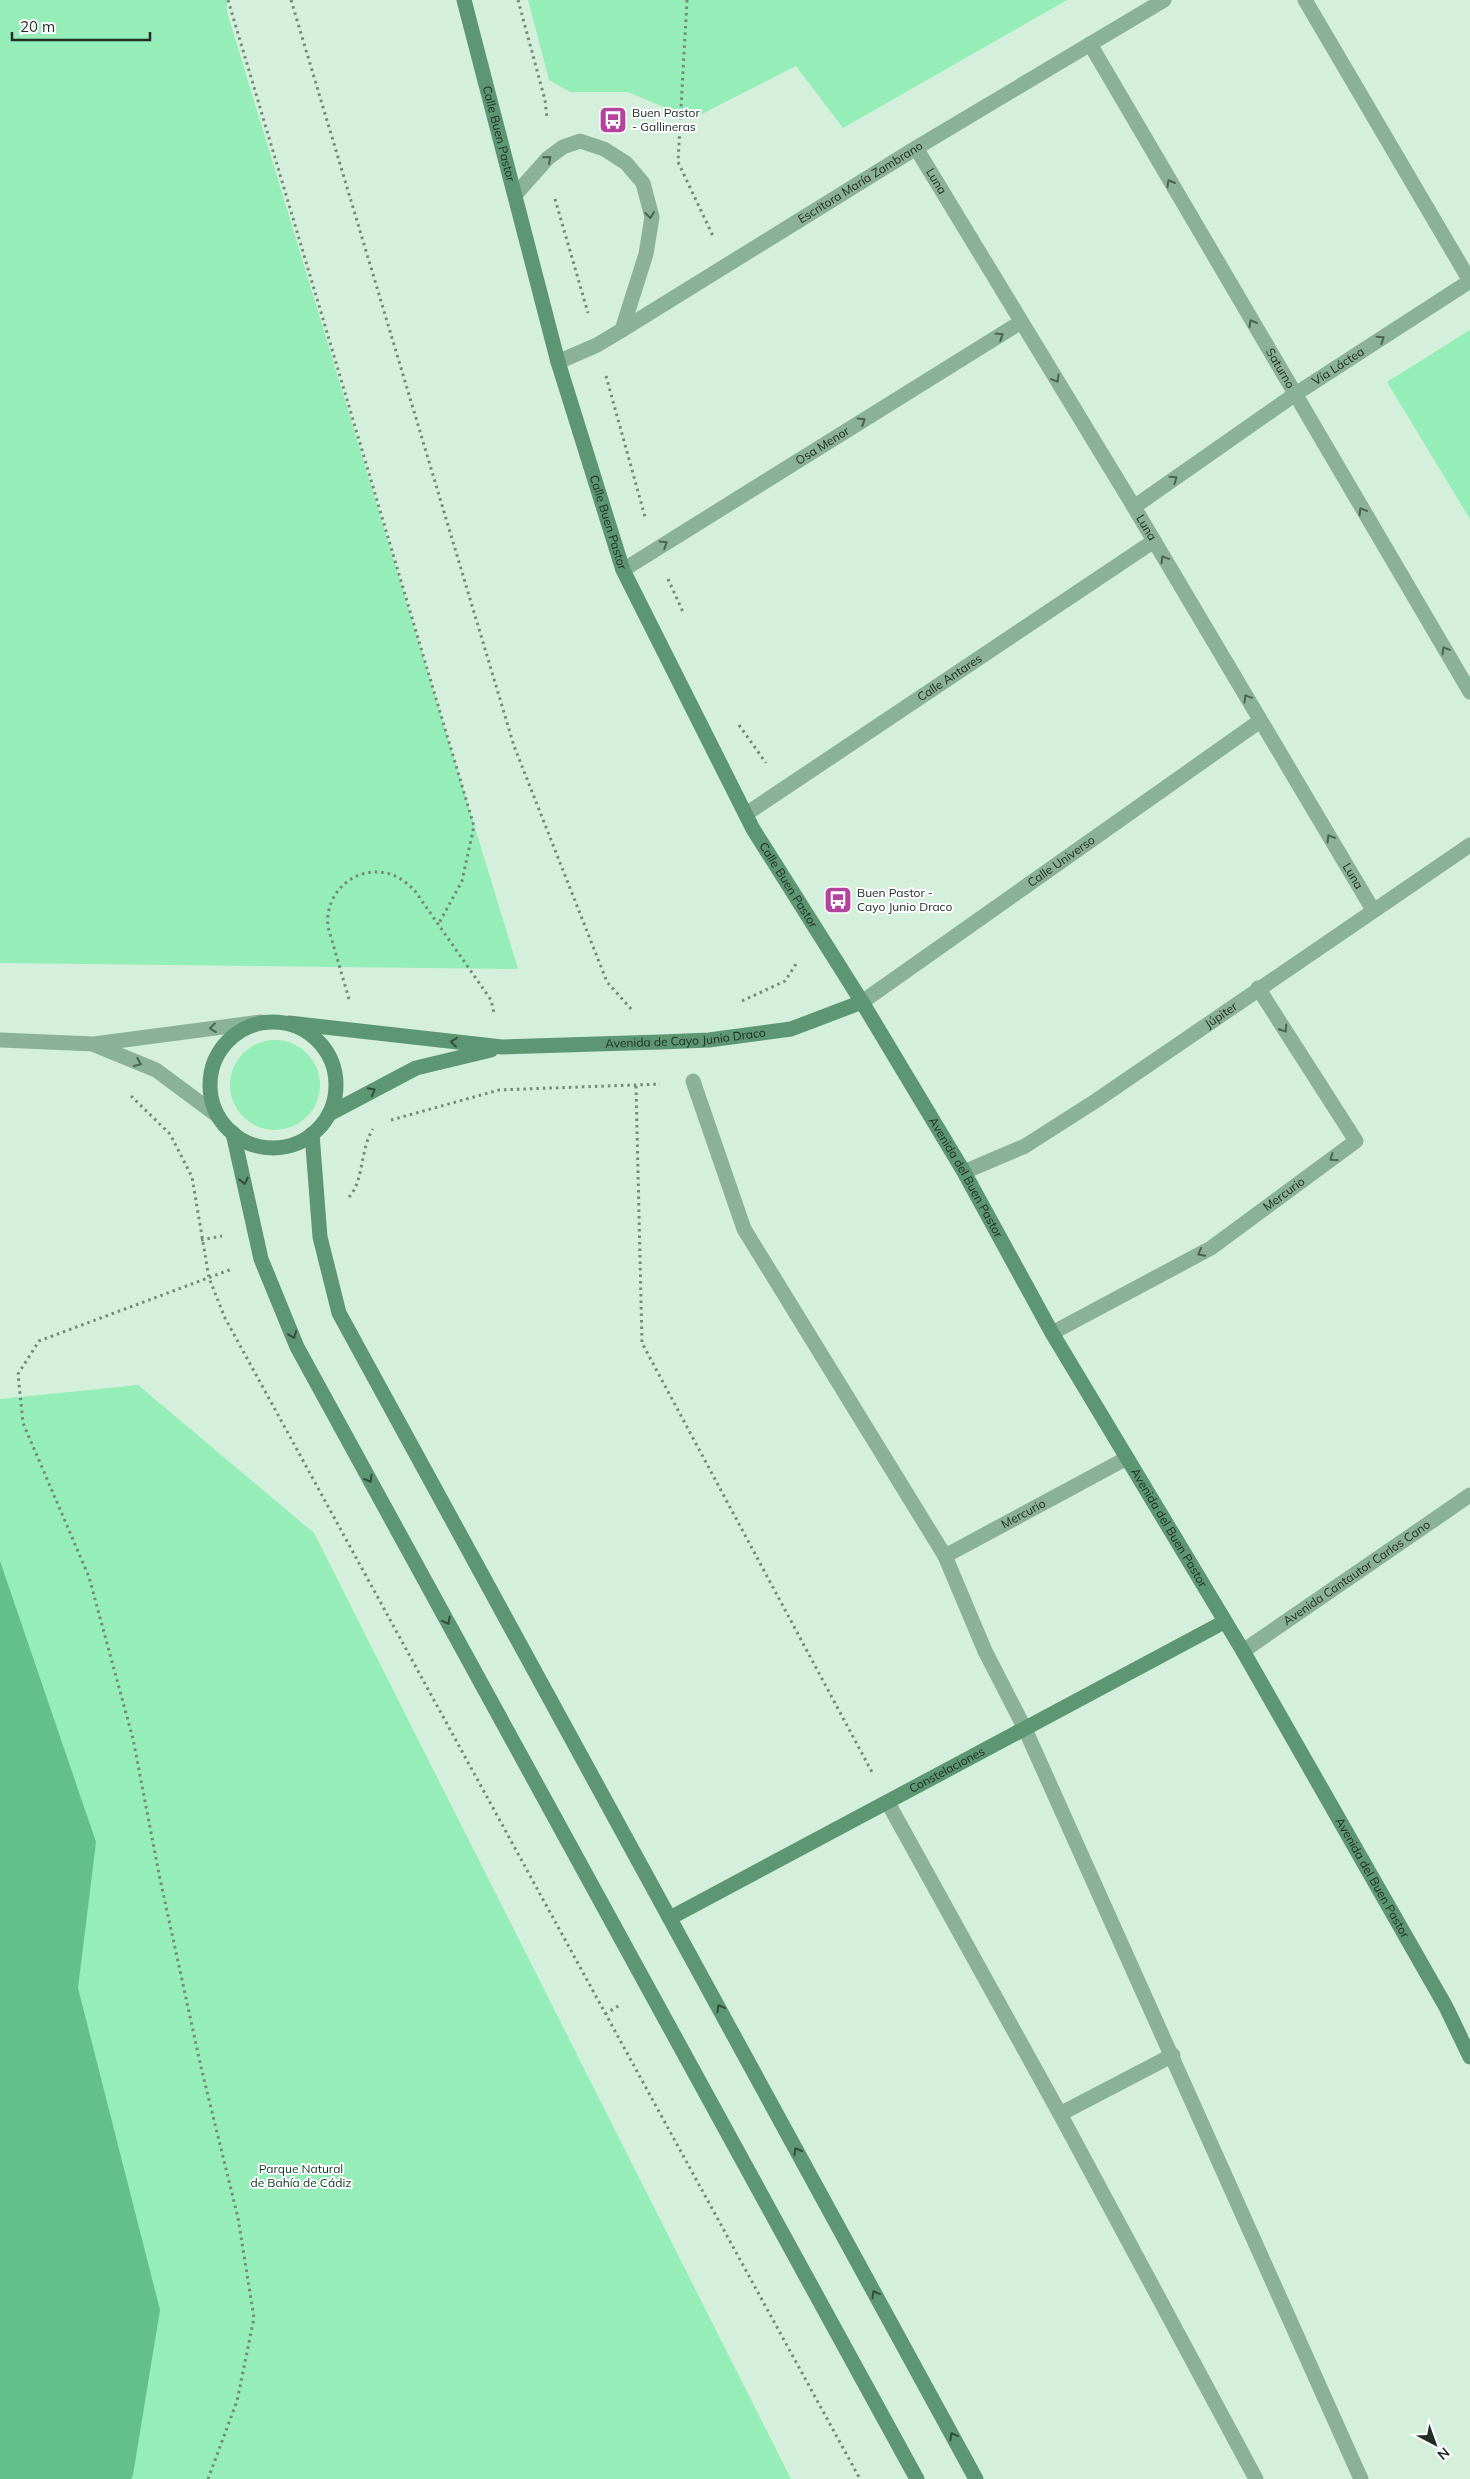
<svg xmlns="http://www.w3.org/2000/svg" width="1470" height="2479" viewBox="0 0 1470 2479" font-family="Mulish,sans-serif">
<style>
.green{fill:#95edb7}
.water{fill:#62c089}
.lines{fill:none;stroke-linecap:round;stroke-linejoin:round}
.path{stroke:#75887b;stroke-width:3;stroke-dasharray:2.5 4;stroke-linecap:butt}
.lane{stroke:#8bb198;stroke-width:15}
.street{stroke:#8bb198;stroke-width:15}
.secondary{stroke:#5c9672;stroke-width:15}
.oneway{stroke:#4c6254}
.oneway2{stroke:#334c3d}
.labels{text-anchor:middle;stroke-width:4;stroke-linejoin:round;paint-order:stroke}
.poi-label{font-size:12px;fill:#222d26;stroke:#fff;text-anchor:start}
.street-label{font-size:12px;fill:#222d26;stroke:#fff}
.park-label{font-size:12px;fill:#0f3822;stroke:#fff}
</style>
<rect width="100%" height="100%" fill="#d4f0dd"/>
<!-- green -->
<g class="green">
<path d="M0,0h227v12l291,957 -518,-6z"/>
<path d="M528,0h539l-224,128 -47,-62 -104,53 -64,-27h-58l-21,-12z"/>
<path d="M1470,330v189l-83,-137z"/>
<circle cx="275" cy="1085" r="45"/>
<path d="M138,1385l176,148 477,946h-791v-1080z"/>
</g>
<!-- water -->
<path class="water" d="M0,1561l96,281 -18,146 82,322 -27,165 -2,4h-131z"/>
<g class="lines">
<!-- path -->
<g class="path">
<path d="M228,0l246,826 -12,55 -24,44"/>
<path d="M291,0l223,746 93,236 25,28"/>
<path d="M518,0l27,100 2,18"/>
<path d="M687,0l-9,162 35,74"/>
<path d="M555,199l33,114"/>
<path d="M606,376l39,141"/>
<path d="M668,579l15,33"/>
<path d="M739,725l27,38"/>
<path d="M349,999l-21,-72c-4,-34 27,-63 62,-53 10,3 18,10 25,17l76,109 3,13"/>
<path d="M742,1001l43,-20 13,-20"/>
<path d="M636,1086l6,257 231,431"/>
<path d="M131,1096l39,38 22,43 17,101 16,40 635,1161"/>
<path d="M391,1120l108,-30 161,-6"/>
<path d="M349,1197c15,-16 11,-48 24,-68"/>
<path d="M201,1240l21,-4"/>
<path d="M605,2014l15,-9"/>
<path d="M208,2479l29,-78 17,-83 -16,-100 -37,-151 -41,-188 -27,-140 -44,-162 -66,-154 -5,-49 21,-33 193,-72"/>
</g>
<!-- lane -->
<path class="lane" d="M515,195l33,-37 15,-11 17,-6 24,8 22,14 17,20 9,34 -6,37 -24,76"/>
<!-- street -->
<g class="street">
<path d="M1305,0l165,281"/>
<path id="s1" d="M1090,44l380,648"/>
<path id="s2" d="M916,148l218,359 239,403"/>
<path id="s3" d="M558,362l39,-17 25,-15 294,-182 248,-148"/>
<path id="s4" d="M1134,507l160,-112 176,-114"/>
<path id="s5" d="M623,570l398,-248"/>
<path id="s6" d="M746,814l408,-273"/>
<path id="s7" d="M862,1002l398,-281"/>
<path d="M0,1040l94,4 167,-22"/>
<path d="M95,1045l61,25 62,46"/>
<path d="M693,1081l51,148 201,327 40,95 40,78 336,750"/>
<path id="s8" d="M964,1172l61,-26 72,-46 373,-255"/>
<path id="s9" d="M1052,1333l159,-85 145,-107 -98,-153"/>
<path id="s10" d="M945,1556l182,-98"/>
<path id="s11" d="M1243,1651l227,-156"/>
<path d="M888,1803l172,311 196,365"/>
<path d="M1060,2114l113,-59"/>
</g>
<!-- secondary -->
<g class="secondary">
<path id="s12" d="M464,0l94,362 65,208 130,259 109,173 102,170 88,161 191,318 203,356 24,50"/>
<circle cx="273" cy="1085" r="63"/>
<path id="s13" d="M289,1023l213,24 159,-5 48,-2 82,-11 71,-27"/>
<path d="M329,1114l87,-46 75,-18"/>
<path d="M233,1133l28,126 36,88 620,1132"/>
<path d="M312,1134l8,103 19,76 637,1166"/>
<path id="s14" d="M670,1918l554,-296"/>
</g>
</g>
<!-- one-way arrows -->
<defs><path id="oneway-chevron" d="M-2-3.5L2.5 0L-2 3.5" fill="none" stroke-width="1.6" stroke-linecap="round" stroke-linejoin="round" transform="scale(1.25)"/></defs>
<g class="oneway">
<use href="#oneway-chevron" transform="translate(548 159) rotate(-41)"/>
<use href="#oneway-chevron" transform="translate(1170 183) rotate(-120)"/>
<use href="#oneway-chevron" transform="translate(650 215) rotate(83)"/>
<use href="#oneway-chevron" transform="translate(1252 323) rotate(-120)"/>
<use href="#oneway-chevron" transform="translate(1000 336) rotate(-32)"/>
<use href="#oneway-chevron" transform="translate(1381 339) rotate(-33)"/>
<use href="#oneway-chevron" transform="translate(1056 379) rotate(59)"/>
<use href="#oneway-chevron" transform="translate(862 421) rotate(-32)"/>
<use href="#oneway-chevron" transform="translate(1174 479) rotate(-35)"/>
<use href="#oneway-chevron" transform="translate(1362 511) rotate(-121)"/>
<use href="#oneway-chevron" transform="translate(664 544) rotate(-32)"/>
<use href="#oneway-chevron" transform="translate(1164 559) rotate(-121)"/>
<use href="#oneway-chevron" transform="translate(1445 650) rotate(-121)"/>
<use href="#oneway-chevron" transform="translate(1247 698) rotate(-121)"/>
<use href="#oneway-chevron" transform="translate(1330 838) rotate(-121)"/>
<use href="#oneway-chevron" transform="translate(213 1028) rotate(173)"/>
<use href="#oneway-chevron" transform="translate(1284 1029) rotate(57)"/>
<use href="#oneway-chevron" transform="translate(138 1063) rotate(23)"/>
<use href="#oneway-chevron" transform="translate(1333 1158) rotate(144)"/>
<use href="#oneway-chevron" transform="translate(1201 1253) rotate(152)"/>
</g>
<g class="oneway2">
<use href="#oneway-chevron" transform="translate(454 1042) rotate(-174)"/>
<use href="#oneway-chevron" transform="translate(372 1091) rotate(-28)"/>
<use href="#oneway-chevron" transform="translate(244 1181) rotate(77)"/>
<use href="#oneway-chevron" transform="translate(293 1335) rotate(68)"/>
<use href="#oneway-chevron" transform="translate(369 1479) rotate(61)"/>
<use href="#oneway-chevron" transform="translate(447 1621) rotate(61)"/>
<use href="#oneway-chevron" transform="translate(720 2008) rotate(-119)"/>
<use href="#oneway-chevron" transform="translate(797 2151) rotate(-119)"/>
<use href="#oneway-chevron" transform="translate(875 2294) rotate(-119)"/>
<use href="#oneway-chevron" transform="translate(953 2436) rotate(-119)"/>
</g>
<!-- icons -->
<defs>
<symbol id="bus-square" viewBox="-11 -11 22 22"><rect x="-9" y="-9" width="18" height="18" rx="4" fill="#b4439e" stroke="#fff"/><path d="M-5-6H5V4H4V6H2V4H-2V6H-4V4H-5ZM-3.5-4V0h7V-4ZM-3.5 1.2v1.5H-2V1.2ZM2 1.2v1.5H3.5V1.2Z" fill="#fff"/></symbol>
</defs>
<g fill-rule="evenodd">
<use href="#bus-square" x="597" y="104" width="32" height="32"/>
<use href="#bus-square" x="822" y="884" width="32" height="32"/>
</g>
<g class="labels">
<!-- poi labels -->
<g class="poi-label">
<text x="632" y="117">Buen Pastor<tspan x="632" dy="14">- Gallineras</tspan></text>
<text x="857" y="897">Buen Pastor -<tspan x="857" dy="14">Cayo Junio Draco</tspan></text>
</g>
<!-- street labels -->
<g class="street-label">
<text dy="4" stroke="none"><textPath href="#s12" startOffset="138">Calle Buen Pastor</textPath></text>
<text dy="4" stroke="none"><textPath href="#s3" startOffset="352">Escritora María Zambrano</textPath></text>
<text dy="4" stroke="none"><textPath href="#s2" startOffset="39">Luna</textPath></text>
<text dy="4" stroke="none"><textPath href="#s4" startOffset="248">Vía Láctea</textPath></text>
<text dy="4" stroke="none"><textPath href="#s1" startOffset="376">Saturno</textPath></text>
<text dy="4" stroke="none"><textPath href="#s5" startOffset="235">Osa Menor</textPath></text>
<text dy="4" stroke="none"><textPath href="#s12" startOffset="542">Calle Buen Pastor</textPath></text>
<text dy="4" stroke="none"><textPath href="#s2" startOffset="444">Luna</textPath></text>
<text dy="4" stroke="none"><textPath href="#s6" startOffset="245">Calle Antares</textPath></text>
<text dy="4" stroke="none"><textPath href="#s7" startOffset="244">Calle Universo</textPath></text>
<text dy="4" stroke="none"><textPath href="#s2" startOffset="849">Luna</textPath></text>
<text dy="4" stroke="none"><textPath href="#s12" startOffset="948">Calle Buen Pastor</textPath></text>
<text dy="4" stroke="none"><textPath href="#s8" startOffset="302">Júpiter</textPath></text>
<text dy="4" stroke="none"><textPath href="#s13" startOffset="398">Avenida de Cayo Junio Draco</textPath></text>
<text dy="4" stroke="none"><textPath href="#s12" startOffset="1290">Avenida del Buen Pastor</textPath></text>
<text dy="4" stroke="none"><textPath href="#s9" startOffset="271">Mercurio</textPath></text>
<text dy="4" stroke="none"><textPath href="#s10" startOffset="89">Mercurio</textPath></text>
<text dy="4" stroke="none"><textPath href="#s12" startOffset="1695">Avenida del Buen Pastor</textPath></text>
<text dy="4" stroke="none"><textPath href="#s11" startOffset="138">Avenida Cantautor Carlos Cano</textPath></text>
<text dy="4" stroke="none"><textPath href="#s14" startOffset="314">Constelaciones</textPath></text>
<text dy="4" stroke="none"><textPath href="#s12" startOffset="2100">Avenida del Buen Pastor</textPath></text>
</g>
<!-- park labels -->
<g class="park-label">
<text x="301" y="2173">Parque Natural<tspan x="301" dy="14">de Bahía de Cádiz</tspan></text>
</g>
</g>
<!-- north arrow -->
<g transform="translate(1435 2444) rotate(139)" stroke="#ffffff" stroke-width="4" paint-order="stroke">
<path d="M0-4L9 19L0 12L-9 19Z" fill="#222d26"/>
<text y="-8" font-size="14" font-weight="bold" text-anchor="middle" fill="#222d26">N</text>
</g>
<!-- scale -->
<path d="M12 32v8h138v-8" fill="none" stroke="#222d26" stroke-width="2.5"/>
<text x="20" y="32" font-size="15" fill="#222d26" stroke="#ffffff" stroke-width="4" paint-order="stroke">20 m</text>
</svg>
